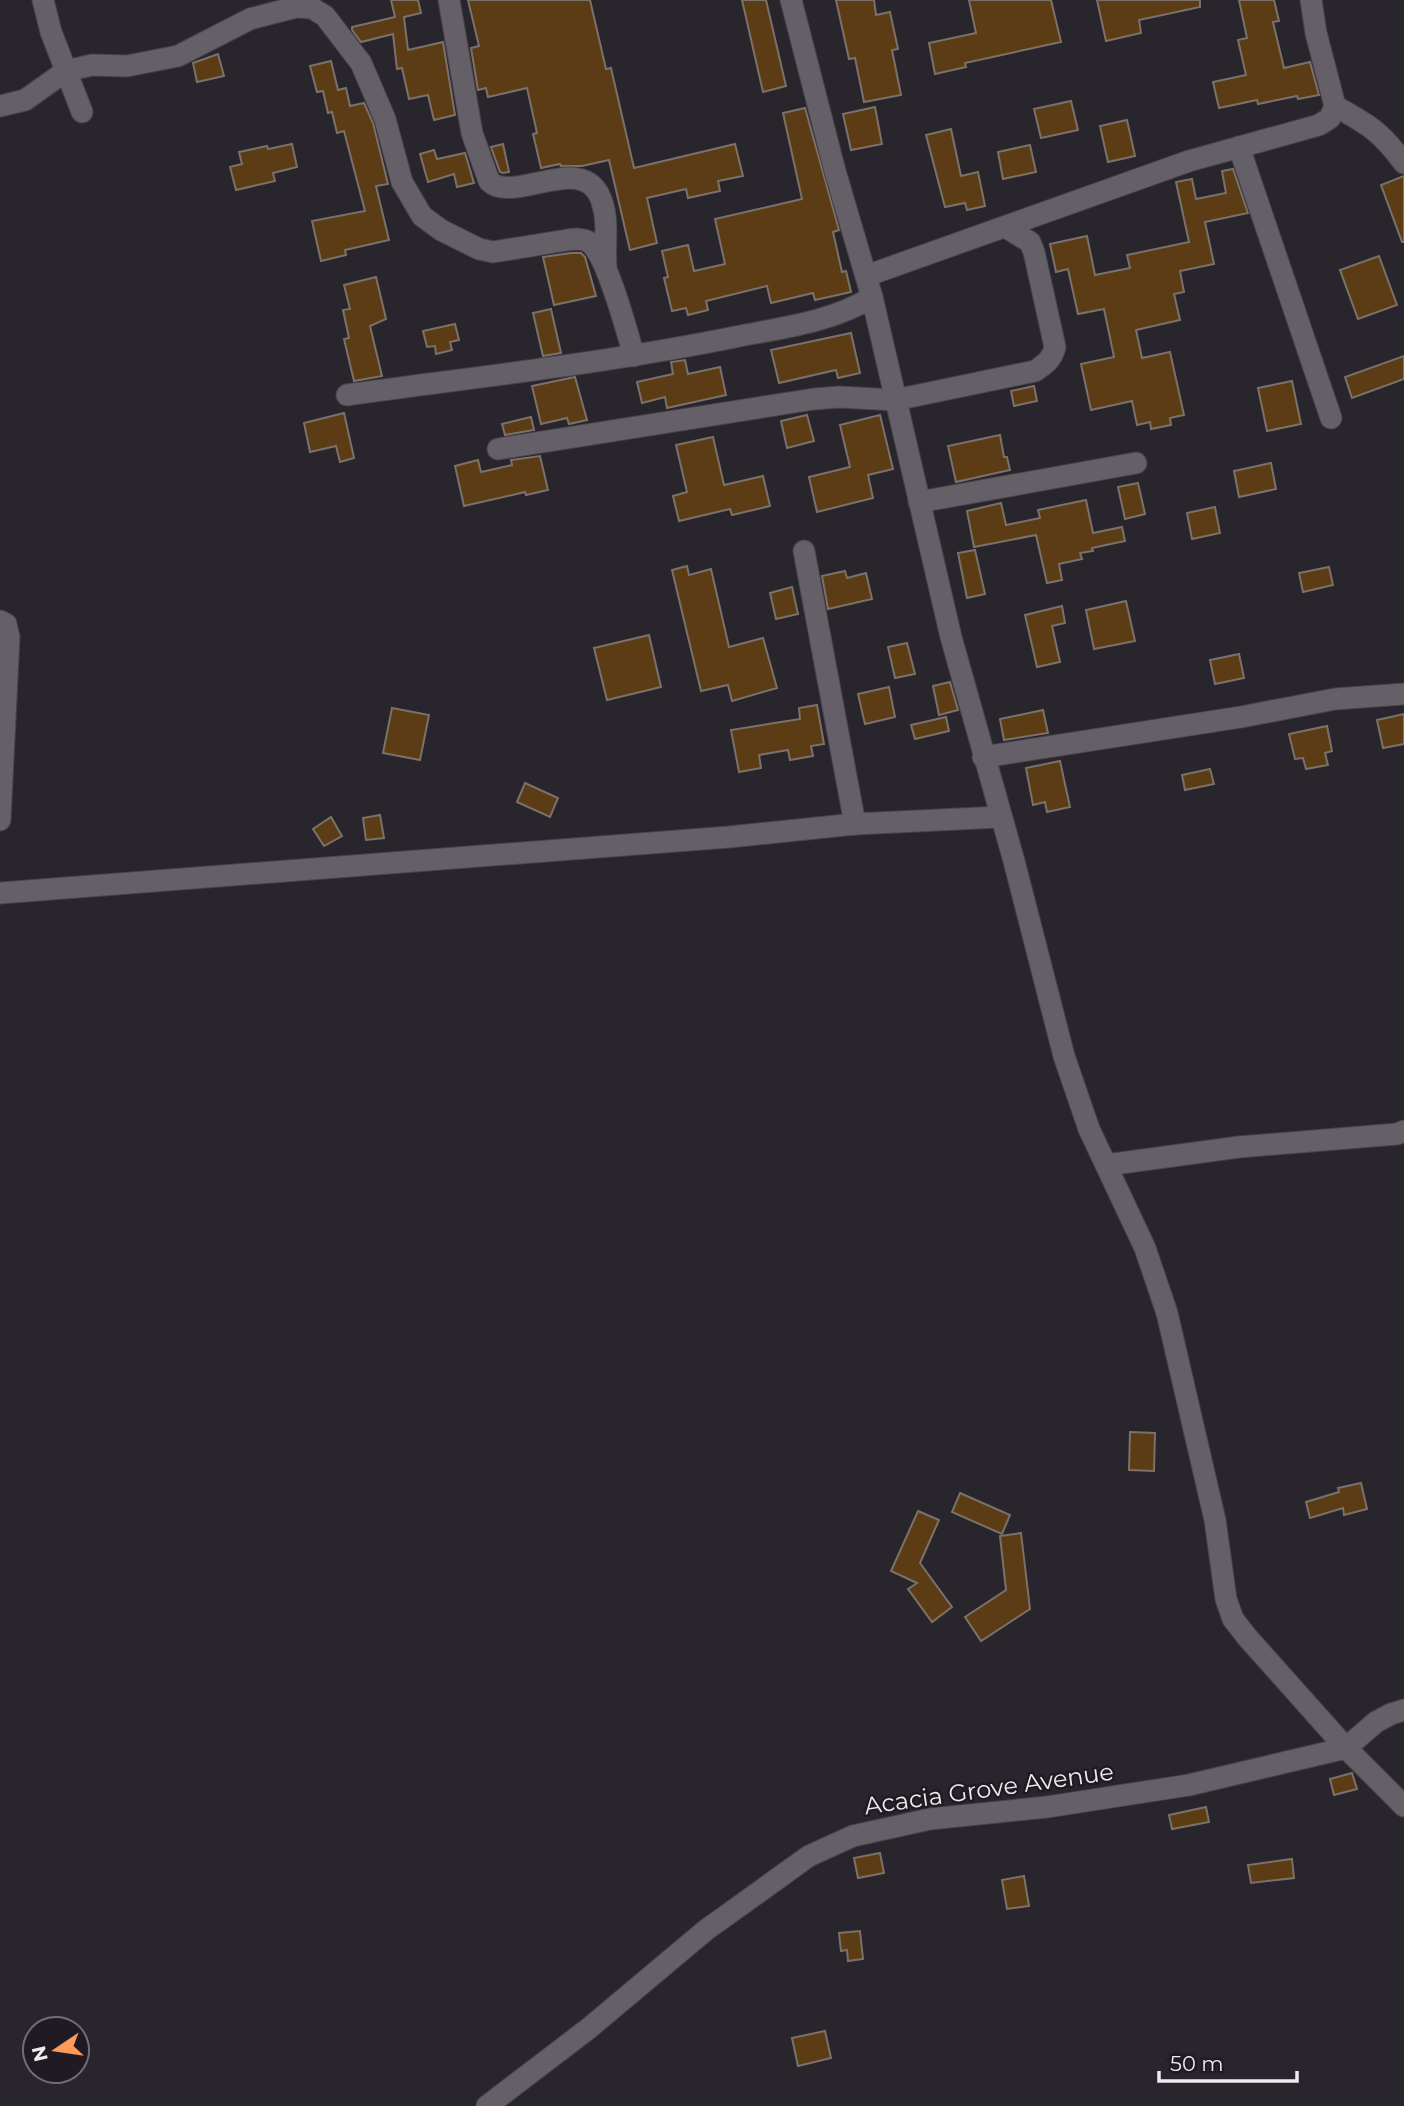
<svg xmlns="http://www.w3.org/2000/svg" width="1404" height="2106" viewBox="0 0 1404 2106" font-family="Montserrat,sans-serif">
<style>
.building{fill:#5c3c14;stroke:#7a726a;stroke-width:2}
.lines{fill:none;stroke-linecap:round;stroke-linejoin:round}
.minor-casing{stroke:#47434a;stroke-width:23}
.minor{stroke:#655f68;stroke-width:21}
.labels{text-anchor:middle;stroke-width:5;stroke-linejoin:round;paint-order:stroke}
.street-label{font-size:24px;fill:#eeebf0;stroke:#201b23}
</style>
<rect width="100%" height="100%" fill="#29252c"/>
<!-- building -->
<g class="building">
<path d="M391,0h27l3,13 -17,4 4,33 35,-8 12,73 -21,5 -6,-25 -19,4 -7,-31 -5,1 -4,-35 -32,8 -9,-12v-3l43,-10z"/>
<path d="M468,0h122l16,69 5,-1 23,100 101,-24 8,32 -25,5 2,10 -32,7 -2,-9 -39,9 10,45 -27,7 -21,-90 -27,6h-21l-1,-2 -19,4 -8,-34 4,-1 -10,-45 -39,9 -2,-9 -8,2 -7,-42 8,-2z"/>
<path d="M742,0h24l20,86 -23,6z"/>
<path d="M836,0h38l2,15 14,-3 8,37 -6,1 9,45 -37,7 -9,-44 -6,1z"/>
<path d="M969,0h82l10,42 -96,21 1,4 -31,7 -6,-31 47,-10z"/>
<path d="M1097,0h103v7l-61,13 2,13 -35,8z"/>
<path d="M1239,0h35l5,21 -6,1 11,46 26,-6 9,33 -21,4 -1,-3 -39,8 -1,-4 -38,8 -6,-26 33,-7 -8,-35 9,-2z"/>
<path d="M218,54l6,22 -27,6 -4,-19z"/>
<path d="M331,61l7,29 8,-2 4,18 14,-3 9,20 15,61 -12,2 13,54 -44,10 1,5 -25,6 -9,-40 53,-10 -21,-80 -7,2 -5,-21 -4,1 -5,-22 -6,1 -7,-26z"/>
<path d="M1071,101l7,29 -37,8 -7,-29z"/>
<path d="M875,107l7,37 -31,6 -8,-36z"/>
<path d="M805,108l34,122 -6,2 9,40 4,-1 5,21 -36,8 -2,-7 -42,10 -4,-17 -61,15 2,9 -20,5 -2,-7 -14,3 -8,-33 4,-1 -6,-26 26,-6 6,26 31,-7 -10,-45 87,-20 -19,-86z"/>
<path d="M1127,120l8,36 -27,6 -8,-36z"/>
<path d="M951,129l10,47 17,-4 7,34 -18,4 -2,-7 -20,4 -19,-72z"/>
<path d="M292,144l5,23 -24,6 2,8 -39,9 -6,-23 12,-3 -3,-12 28,-6 1,3z"/>
<path d="M503,144l6,28 -6,1 -3,-1 -9,-25z"/>
<path d="M1030,145l6,27 -33,7 -5,-27z"/>
<path d="M434,150l3,9 28,-6 9,30 -17,4 -3,-13 -26,8 -8,-28z"/>
<path d="M1233,169l15,44 -43,9 9,42 -34,7 4,21 -10,2 6,26 -44,10 6,28 28,-6 14,63 -14,3 1,7 -20,4 -1,-7 -13,3 -5,-24 -41,9 -10,-46 33,-7 -10,-48 -26,5 -10,-45 -12,3 -6,-28 37,-8 8,39 35,-7 -3,-13 62,-13 -13,-60 16,-3 4,20 30,-6 -4,-22z"/>
<path d="M1404,176v66h-2l-21,-57z"/>
<path d="M571,253h10l4,4 11,39 -42,9 -11,-48z"/>
<path d="M1379,256l18,49 -39,14 -18,-49z"/>
<path d="M376,277l10,42 -16,7 12,50 -28,5 -10,-42 5,-1 -6,-28 7,-1 -6,-24z"/>
<path d="M551,309l10,44 -18,3 -10,-43z"/>
<path d="M455,324l4,16 -9,2 2,8 -16,4 -1,-8 -8,1 -4,-16z"/>
<path d="M851,333l9,40 -22,5 -2,-8 -57,13 -8,-33z"/>
<path d="M1404,356v23l-52,19 -7,-21z"/>
<path d="M685,360l3,14 32,-7 6,28 -59,13 -2,-11 -23,6 -5,-21 36,-8 -2,-12z"/>
<path d="M575,377l12,43 -18,4 -2,-6 -26,6 -9,-38z"/>
<path d="M1292,381l9,43 -34,7 -9,-43z"/>
<path d="M1034,386l3,15 -23,5 -3,-15z"/>
<path d="M344,413l10,45 -14,4 -4,-16 -26,6 -6,-29z"/>
<path d="M807,415l7,26 -27,7 -6,-27z"/>
<path d="M880,415l13,54 -25,6 5,23 -56,14 -8,-35 41,-10 -10,-42z"/>
<path d="M531,417l3,13 -29,5 -3,-11z"/>
<path d="M1000,435l4,22h3l3,13 -54,12 -8,-36z"/>
<path d="M713,437l11,48 39,-9 7,30 -38,9 -2,-6 -51,12 -6,-25 14,-4 -11,-47z"/>
<path d="M540,456l8,34 -22,5 -1,-3 -61,14 -9,-40 23,-6 3,12 31,-7 -1,-5z"/>
<path d="M1271,463l5,26 -37,8 -5,-26z"/>
<path d="M1138,483l7,31 -20,5 -7,-32z"/>
<path d="M1086,500l7,33 29,-6 3,14 -33,7 1,3 -13,2 2,6 -23,5 3,16 -15,3 -11,-48 -62,12 -7,-36 34,-8 5,22 34,-7 -2,-8z"/>
<path d="M1215,507l5,26 -28,6 -5,-26z"/>
<path d="M975,550l10,44 -18,4 -9,-45z"/>
<path d="M687,566l2,9 22,-6 18,78 34,-9 14,50 -45,13 -4,-16 -27,6 -29,-121z"/>
<path d="M1329,567l4,18 -30,7 -4,-19z"/>
<path d="M845,571l2,7 19,-5 6,26 -44,10 -6,-33z"/>
<path d="M792,587l6,27 -22,5 -6,-26z"/>
<path d="M1126,601l9,40 -41,8 -8,-39z"/>
<path d="M1062,606l3,17 -13,3 8,36 -23,5 -12,-52z"/>
<path d="M649,635l12,52 -54,13 -13,-52z"/>
<path d="M907,643l8,31 -20,4 -7,-31z"/>
<path d="M1239,654l5,24 -29,6 -5,-24z"/>
<path d="M950,682l8,28 -19,5 -6,-29z"/>
<path d="M889,687l6,30 -30,7 -7,-30z"/>
<path d="M817,705l7,39 -13,2 2,10 -23,4 -2,-10 -29,5 2,13 -22,4 -8,-42 69,-11 -1,-11z"/>
<path d="M392,708l37,7 -9,45 -37,-7z"/>
<path d="M1043,710l5,23 -44,7 -4,-21z"/>
<path d="M1404,714v30l-21,4 -6,-28z"/>
<path d="M946,717l3,14 -34,8 -4,-14z"/>
<path d="M1327,726l5,25 -7,2 3,12 -22,4 -3,-11 -8,1 -6,-25z"/>
<path d="M1060,761l10,46 -23,5 -2,-10 -12,3 -7,-37z"/>
<path d="M1210,769l4,15 -29,6 -3,-15z"/>
<path d="M525,783l33,15 -8,19 -33,-15z"/>
<path d="M380,815l4,23 -18,2 -3,-22z"/>
<path d="M331,817l11,19 -18,10 -11,-17z"/>
<path d="M1130,1432l25,1 -1,38 -25,-1z"/>
<path d="M1361,1483l6,26 -23,6 -1,-7 -33,10 -4,-16 33,-10 -1,-4z"/>
<path d="M960,1493l50,22 -8,19 -50,-22z"/>
<path d="M918,1511l21,9 -19,43 32,44 -20,15 -24,-33 9,-6 -26,-12z"/>
<path d="M1021,1533l9,76 -49,32 -16,-24 41,-27 -6,-54z"/>
<path d="M1352,1773l5,16 -23,6 -4,-16z"/>
<path d="M1206,1807l3,15 -37,7 -3,-14z"/>
<path d="M880,1853l4,20 -26,5 -4,-20z"/>
<path d="M1292,1859l2,19 -43,5 -3,-18z"/>
<path d="M1024,1876l5,30 -22,3 -5,-29z"/>
<path d="M860,1931l3,28 -15,2 -1,-11 -6,1 -2,-18z"/>
<path d="M825,2031l6,27 -33,8 -6,-28z"/>
</g>
<g class="lines">
<defs>
<g id="minor">
<path d="M43,0l8,32 31,80"/>
<path d="M449,0l23,133 17,48c25,25 96,-33 113,21 7,21 2,43 4,65"/>
<path d="M791,0l44,171 37,126 79,340 63,224 50,195 25,73 56,119 22,65 48,207 11,79 7,20 14,18 99,111 58,58"/>
<path d="M0,106l25,-6 41,-29 26,-6 35,1 51,-10 72,-37 46,-12 16,1 13,8 36,47 24,56 17,63 20,34 19,14 38,19 14,3 74,-12c8,-1 15,-2 22,2 18,13 38,90 45,114"/>
<path d="M1335,106c34,19 45,25 69,57"/>
<path d="M1239,147l92,271"/>
<path d="M866,276l323,-115 130,-36 11,-7 5,-12 -19,-73 -5,-33"/>
<path d="M347,395c129,-18 260,-32 388,-58 45,-9 98,-15 137,-40"/>
<path d="M498,449l316,-50 25,-2 56,3 140,-29c10,-7 17,-11 20,-24l-21,-95 -4,-10 -23,-14"/>
<path d="M919,502l217,-39"/>
<path d="M804,551l51,273"/>
<path d="M0,621l6,3 3,13 -9,183"/>
<path d="M983,757l258,-40 94,-18 69,-5"/>
<path d="M0,893l729,-56 126,-13 145,-7"/>
<path d="M1106,1165l133,-18 158,-13 7,-3"/>
<path d="M487,2106l101,-77 118,-99 103,-74 44,-20 77,-17 117,-12 142,-22 157,-37 30,-26 15,-8 13,-4"/>
</g>
</defs>
<!-- minor casing -->
<use href="#minor" class="minor-casing"/>
<!-- minor -->
<use href="#minor" class="minor"/>
</g>
<g class="labels">
<!-- street labels -->
<g class="street-label">
<text transform="translate(989 1789) rotate(-8)" y="8">Acacia Grove Avenue</text>
</g>
</g>
<!-- north arrow -->
<g transform="translate(56 2050) rotate(257)"><circle r="33" fill="#201b23" stroke="#726e75" stroke-width="2"/>
<path d="M0-5L12 26L0 18L-12 26Z" fill="#fe9b58"/>
<text y="-10" font-size="19" font-weight="bold" text-anchor="middle" fill="#eeebf0">N</text>
</g>
<!-- scale -->
<path d="M1159 2071v10h138v-10" fill="none" stroke="#eeebf0" stroke-width="3.5"/>
<text x="1170" y="2071" font-size="21" fill="#eeebf0" stroke="#201b23" stroke-width="5" paint-order="stroke">50 m</text>
</svg>
